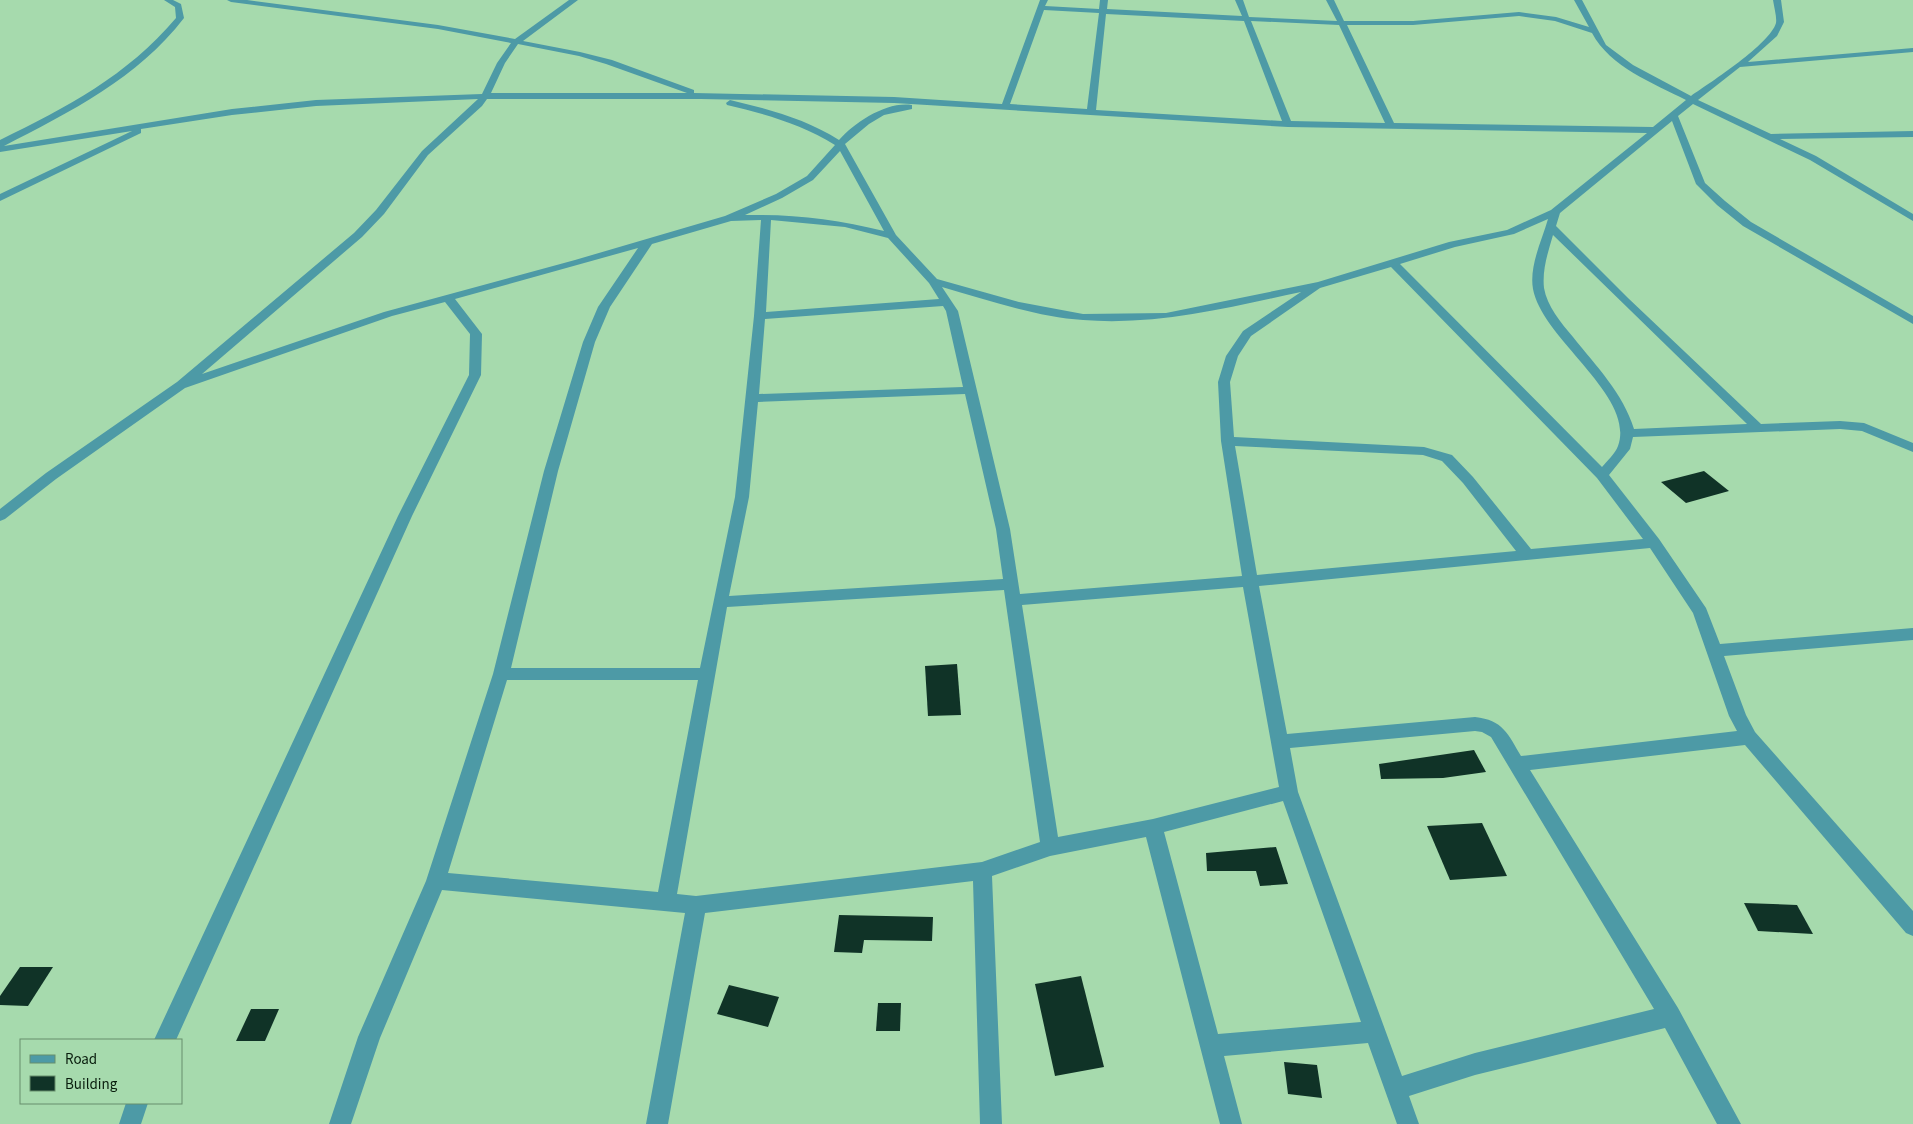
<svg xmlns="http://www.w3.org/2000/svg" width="1913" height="1124" viewBox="0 0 1913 1124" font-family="'Source Sans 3',sans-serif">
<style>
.building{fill:#103327}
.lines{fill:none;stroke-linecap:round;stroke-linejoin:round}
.minor{fill:#4d9aa6;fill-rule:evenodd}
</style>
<rect width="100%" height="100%" fill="#a6daad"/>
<!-- building -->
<g class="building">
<path d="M1704,471l25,20 -43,12 -25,-21z"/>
<path d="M957,664l4,51 -33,1 -3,-50z"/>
<path d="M1474,750l12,22 -43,6 -62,1 -2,-15z"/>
<path d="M1482,823l25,53 -57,4 -23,-54z"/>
<path d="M1276,847l12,37 -28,2 -4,-15h-49l-1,-18z"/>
<path d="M1744,903l53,2 16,29 -55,-3z"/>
<path d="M839,915l94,2 -1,24 -68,-1 -2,13 -28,-1z"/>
<path d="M20,967h33l-25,39 -28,-1v-9z"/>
<path d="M1081,976l23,91 -49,9 -20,-92z"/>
<path d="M729,985l50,12 -11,30 -51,-13z"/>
<path d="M878,1003h23l-1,28h-24z"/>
<path d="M251,1009h28l-14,32h-29z"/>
<path d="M1284,1062l33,3 5,33 -34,-4z"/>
</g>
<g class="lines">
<!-- minor -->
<g class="minor">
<path d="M164,0h9l8,4 3,14c-46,60 -114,94 -180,128l228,-37 84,-9 166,-6 15,-31 14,-20 -73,-14 -207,-27 -4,-2h20l191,25 77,14 54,-39h9l-55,41 57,11 32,8 82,30v3l200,4 108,7 38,-104h8l-3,6 54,3 1,-9h8l-1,9 135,7 -7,-16h8l6,17 88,4 -11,-21h8l10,21h69l106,-9 37,5 33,10 -15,-27h8l24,45 27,20 58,31c20,-14 79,-52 85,-73 1,-6 -2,-16 -3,-23h8l3,22 -7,14 -29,26 165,-14v4l-173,15 -42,33 73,34 142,-3v6l-133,2 36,17 97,58v7l-103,-61 -117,-56 -15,12 27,67 20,18 26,21 162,94v8l-170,-98 -26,-21 -21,-21 -24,-63 -112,92 -4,13 72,72 133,126 79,-3 24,2 49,20v9l-51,-21 -22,-2 -207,8 -3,12 -21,26 50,64 47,69 14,36 193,-16v12l-189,16 22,59 9,17 158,179v25l-7,-3 -161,-188 -215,25 148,238 63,116h-24l-52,-96 -190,47 -66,21 10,28h-22l-29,-81 -144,13 18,68h-22l-74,-287 -96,19 -58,20 10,248h-22l-7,-243 -268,32 -37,211h-22l39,-211 -243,-23 -62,148 -29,86h-22l29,-87 68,-156 67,-207 51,-203 39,-129 15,-35 40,-59 -183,51 27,35 -1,41 -69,141 -236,524h-22l244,-524 71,-141 1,-41 -25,-32 -53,14 -207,72 -129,91 -51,40 -5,2v-12l46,-36 131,-91 177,-149 22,-23 46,-59 56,-52 -162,7 -84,9 -91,14v4l-141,68v-7l132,-63 -132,21v-12c67,-33 127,-64 176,-122l-1,-11zM1044,10l55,3 -12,96 -77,-5zM1106,14l138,7 38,100 -186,-11zM1519,16l36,5 37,12c18,34 61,50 94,67l-33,27 -259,-4 -47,-98h66zM1251,21l88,4 46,98 -94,-2zM518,44l61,12 27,8 81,29h-196l14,-30zM487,99h214l193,4 394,24 359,6 -96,77 -44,20 -58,12 -131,40 -152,31 -83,1 -64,-12 -82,-23 -41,-44 -51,-91 24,-20 15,-9 28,-6v-4c-25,-4 -57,17 -73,35 -33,-21 -71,-31 -109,-40l-4,3 1,2c38,9 74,19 108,40l-28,31 -31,18 -51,22 -150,44 -191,52 -182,62 160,-137 22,-23 44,-59 54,-49zM840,151l44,80c-47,-12 -91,-17 -139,-16l37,-17 31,-18zM1548,219c-6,21 -19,47 -15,70 9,50 103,107 85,157 -3,8 -11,15 -16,21l-202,-203 55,-17 59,-13zM761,220l-7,96 -19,181 -35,171h-189l47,-197 37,-129 15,-35 42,-63 79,-23zM771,220l74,7 43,11 41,45 10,16 -173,13zM1553,235l194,189 -113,5c-11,-36 -38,-63 -61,-92 -12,-14 -26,-31 -29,-49 -2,-18 4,-36 9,-53zM1391,267l206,211 46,61 -112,10 -58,-72 -21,-22 -28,-8 -190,-10 -4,-55 8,-26 13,-20 69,-48zM942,287c45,13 95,30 141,33 74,6 147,-13 218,-28l-58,39 -17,25 -8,26 3,59 21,135 -222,18 -10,-65 -52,-218zM943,306l3,5 17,76 -204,7 6,-75zM965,394l31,135 7,50 -274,17 20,-99 9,-95zM1235,446l188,9 19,6 21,22 53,68 -259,24zM1650,548l43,65 36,103 8,15 -216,25c-13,-22 -18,-36 -46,-39l-188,17 -28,-148zM1243,587l36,200 -126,32 -95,18 -36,-232zM1004,590l36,252 -58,20 -286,34 -19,-2 50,-287zM507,680h191l-40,212 -210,-19zM1475,731l7,1 9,5 163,272 -179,44 -73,23 -104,-284 -8,-44zM1283,801l78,221 -143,12 -54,-202z"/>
<path d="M126,1103h22l-7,21h-22z"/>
</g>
</g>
<!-- legend -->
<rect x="20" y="1039" width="162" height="65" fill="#a6daad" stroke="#678e6d"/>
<rect x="30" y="1055" width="25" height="8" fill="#4d9aa6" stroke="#678e6d"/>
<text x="65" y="1064" font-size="15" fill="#091d0d">Road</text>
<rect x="30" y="1076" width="25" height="15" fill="#103327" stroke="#678e6d"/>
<text x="65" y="1089" font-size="15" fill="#091d0d">Building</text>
</svg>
